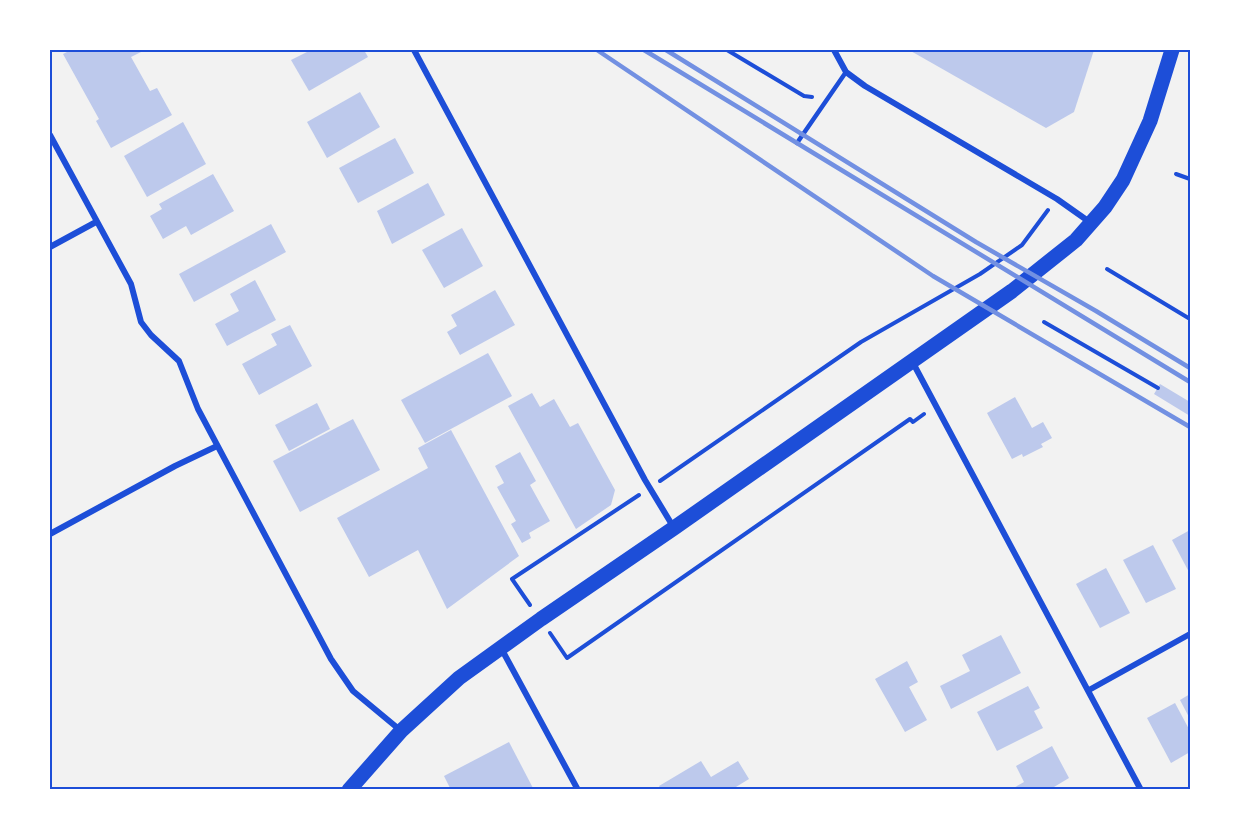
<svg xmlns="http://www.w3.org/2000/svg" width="1240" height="839" viewBox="0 0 1240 839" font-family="Montserrat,sans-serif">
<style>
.building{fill:#bdc9ec}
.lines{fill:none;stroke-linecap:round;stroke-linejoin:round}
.path{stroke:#1d4ed8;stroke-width:4}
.service{stroke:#1d4ed8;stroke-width:4.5}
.minor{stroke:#1d4ed8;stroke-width:6}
.primary{stroke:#1d4ed8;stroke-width:15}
.rail{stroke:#7290e2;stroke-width:4.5}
.neatline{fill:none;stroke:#1d4ed8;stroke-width:2}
</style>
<rect width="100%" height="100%" fill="#f2f2f2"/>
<!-- building -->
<g class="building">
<path d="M71,50h74l-14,7 19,34 7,-3 15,27 -61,33 -15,-27 3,-2 -36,-65z"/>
<path d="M311,50h53l4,7 -59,34 -18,-31z"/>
<path d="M909,50h185l-20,62 -28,16z"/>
<path d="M360,92l20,35 -53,31 -20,-36z"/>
<path d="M183,122l23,42 -59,33 -23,-41z"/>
<path d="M395,138l19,35 -56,30 -19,-35z"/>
<path d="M213,174l21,37 -43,24 -5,-9 -23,13 -13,-23 12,-7 -3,-5z"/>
<path d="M428,183l17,32 -53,29 -15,-33z"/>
<path d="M271,224l15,28 -92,50 -15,-28z"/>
<path d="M462,228l21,38 -39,22 -22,-38z"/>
<path d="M255,280l21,40 -49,26 -12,-22 24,-13 -9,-17z"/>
<path d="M495,290l20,35 -55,30 -13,-23 10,-6 -6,-11z"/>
<path d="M290,325l22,41 -53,29 -17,-31 35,-19 -6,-11z"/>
<path d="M488,353l24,43 -87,47 -24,-43z"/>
<path d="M1160,384l30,18v14l-36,-22z"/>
<path d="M532,393l8,14 14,-8 16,28 8,-4 37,67 -4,15 -35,24 -68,-123z"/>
<path d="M1015,397l17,31 11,-6 9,16 -11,6 2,3 -20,10 -1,-3 -10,5 -25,-46z"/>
<path d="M317,403l13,26 -41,22 -14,-26z"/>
<path d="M353,419l27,51 -80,42 -27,-51z"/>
<path d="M451,430l68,126 -72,53 -29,-59 -49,27 -32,-59 91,-50 -10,-20z"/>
<path d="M520,452l16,29 -6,4 20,36 -21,12 2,5 -9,5 -11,-19 5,-3 -19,-34 7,-4 -9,-17z"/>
<path d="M1190,530v44l-18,-34z"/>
<path d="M1153,545l23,44 -30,14 -23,-43z"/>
<path d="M1106,568l24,45 -30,15 -24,-44z"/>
<path d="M1001,635l20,38 -70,36 -11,-23 30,-15 -8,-16z"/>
<path d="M907,661l11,21 -9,5 18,33 -22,12 -30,-53z"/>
<path d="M1028,686l12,22 -6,3 9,17 -46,23 -20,-39z"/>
<path d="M1190,694v25l-10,-19z"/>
<path d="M1175,703l15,28v21l-19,11 -24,-45z"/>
<path d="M509,742l25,48h-83l-7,-14z"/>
<path d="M1052,746l17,32 -20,12h-39l14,-8 -8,-16z"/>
<path d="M701,761l10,16 27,-16 11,18 -18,11h-70l-2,-4z"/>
</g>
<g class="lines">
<!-- path -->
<g class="path">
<path d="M727,50l77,46 8,1"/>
<path d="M1176,174l14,5"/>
<path d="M1107,269l83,50"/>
<path d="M1044,322l114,66"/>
<path d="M660,481l201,-139 119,-68 42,-29 26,-35"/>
<path d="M530,605l-18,-26 127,-84"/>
<path d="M550,633l17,25 343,-239 3,3 11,-8"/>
</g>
<!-- service -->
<path class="service" d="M797,143l49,-71"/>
<!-- minor -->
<g class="minor">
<path d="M414,50l231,430 29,48"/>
<path d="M834,50l12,22 19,14 192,113 34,24"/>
<path d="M50,135l81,149 10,38 10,13 28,26 19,48 133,250 22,32 47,39"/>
<path d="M50,247l46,-25"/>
<path d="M912,361l229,429"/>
<path d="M50,534l125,-68 42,-20"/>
<path d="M501,648l77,142"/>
<path d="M1089,690l101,-56"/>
</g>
<!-- primary -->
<path class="primary" d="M349,790l52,-59 58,-53 82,-59 133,-91 338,-237 64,-51 29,-33 18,-27 27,-59 22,-71"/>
<!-- rail -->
<g class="rail">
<path d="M597,50l336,226 257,151"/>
<path d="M644,50l546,332"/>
<path d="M666,50l310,192 120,69 94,57"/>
</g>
</g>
<!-- border -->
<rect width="1240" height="839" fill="none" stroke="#ffffff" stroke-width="102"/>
<rect x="51" y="51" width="1138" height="737" class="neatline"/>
</svg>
